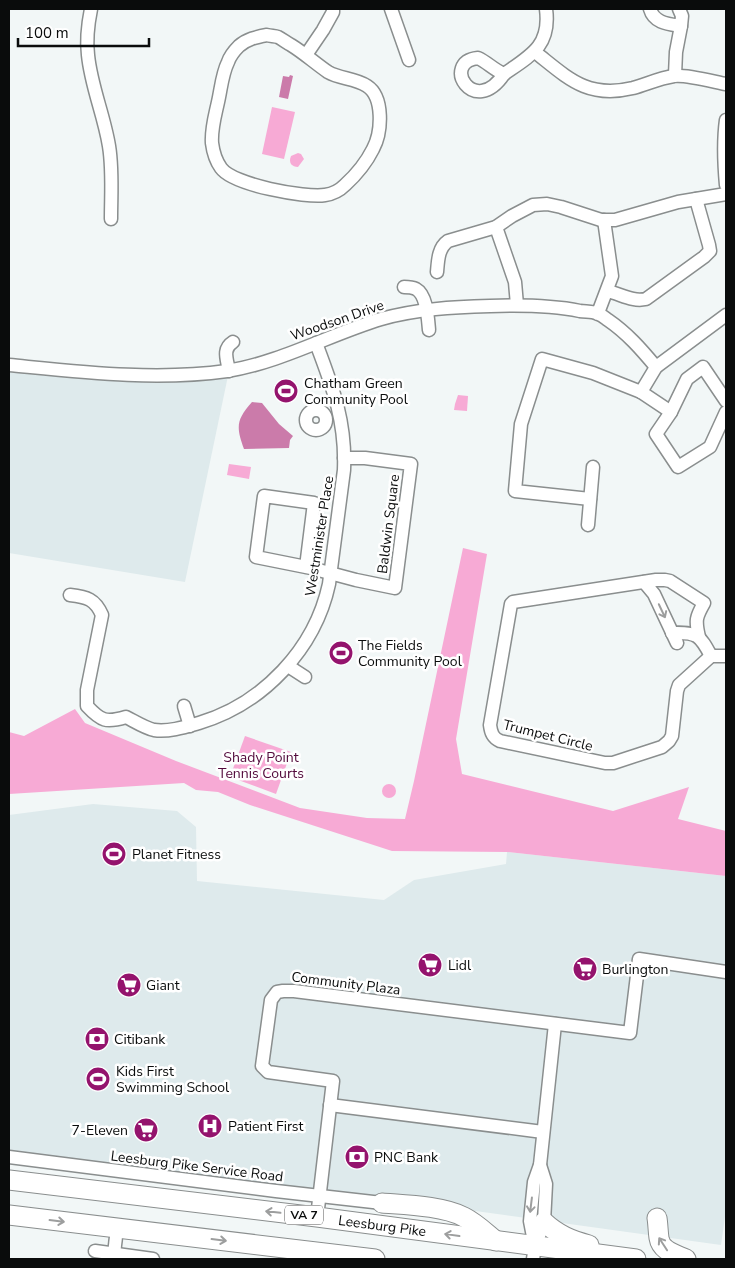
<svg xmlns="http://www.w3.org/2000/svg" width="735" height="1268" viewBox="0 0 735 1268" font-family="'Nunito Sans',sans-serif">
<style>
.built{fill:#deeaec}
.green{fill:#f7aad5}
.water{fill:#cb7baa}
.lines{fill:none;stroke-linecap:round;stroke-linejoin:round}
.minor-casing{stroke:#8a8e8e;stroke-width:15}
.highway-casing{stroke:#8a8e8e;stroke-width:21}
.minor{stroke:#fff;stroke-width:12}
.highway{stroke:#fff;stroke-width:19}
.oneway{stroke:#9d9e9e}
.labels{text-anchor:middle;stroke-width:5;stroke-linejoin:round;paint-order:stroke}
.shield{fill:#fff;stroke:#545555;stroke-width:1}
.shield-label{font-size:12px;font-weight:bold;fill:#0a0c0c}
.street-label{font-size:14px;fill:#0a0c0c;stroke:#fff}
.poi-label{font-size:14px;fill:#0a0c0c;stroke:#fff;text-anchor:start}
.park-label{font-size:14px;fill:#52093b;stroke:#fff}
</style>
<rect width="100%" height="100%" fill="#f2f7f7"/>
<!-- built -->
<g class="built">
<path d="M9,365l28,3 192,3 -44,211 -176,-29z"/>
<path d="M93,804l84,7 19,16 1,54 187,19 30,-20 92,-16 1,-12 219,24v334l-5,35 -275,-38 -437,-54v-338z"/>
</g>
<!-- green -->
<g class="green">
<path d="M272,107l23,5 -11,47 -22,-5z"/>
<path d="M298,153l3,1 3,5 -6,8c-6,0 -10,-4 -7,-11z"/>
<path d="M458,395l10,1 -1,15 -13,-1 1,-6z"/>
<path d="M229,464l22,3 -2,12 -22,-4z"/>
<path d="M463,548l24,6 -31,185 6,35 151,37 76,-24 -11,32 48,12v45l-219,-24 -115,-1 -142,-46 -32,-13 -22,-2 -12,-7 -175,11v-62l15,4 51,-27 10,14 91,38 124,47 67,10 38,1 9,-38z"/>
<path d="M245,736l46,16 -15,42 -46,-17z"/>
<circle cx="389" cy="791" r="7"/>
</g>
<!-- water -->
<g class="water">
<path d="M290,75l3,1 -5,23 -9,-2 4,-21 6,1z"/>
<path d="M290,380l2,4h1l1,2h1l2,4h-2l1,7 -13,5 -2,-5 -2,1 -3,-5 1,-2v-2l1,-1 -1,-4z"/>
<path d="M252,402l10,1 17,21 14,12 -3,4 -1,8 -45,1c-8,-22 -8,-29 8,-47z"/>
<path d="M334,646l13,3 1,-1 3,1 -3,13 -3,-1v-1l-13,-3z"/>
</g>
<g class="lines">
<defs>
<g id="minor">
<path d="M91,9c-3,15 -5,30 -3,46 3,31 16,60 21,91 4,24 2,49 2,73"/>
<path d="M391,9l18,51"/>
<path d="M650,9c4,14 18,15 31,17l1,-10 -3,-7"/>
<path d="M267,35c3,1 8,1 11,2 4,2 9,6 13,8 13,8 24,18 37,27 12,7 27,6 39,14 17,11 15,46 6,63 -6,12 -17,26 -28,36 -5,5 -12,9 -20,10 -20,3 -92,-10 -104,-27 -5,-7 -8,-17 -9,-25 -1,-14 3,-27 6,-41 3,-13 4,-28 10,-40 2,-6 7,-12 11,-16 8,-7 17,-9 28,-11z"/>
<path d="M535,52c33,26 52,47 98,36 14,-4 27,-10 41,-12 10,-2 41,6 52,8"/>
<path d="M306,55l17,-25 10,-18v-3"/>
<path d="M478,58c9,4 16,12 26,16 -30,45 -64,-12 -26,-16z"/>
<path d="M504,74c26,-18 47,-28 42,-65"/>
<path d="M675,75l1,-23 5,-26"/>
<path d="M726,120c-3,22 -2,43 0,65"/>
<path d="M496,227l19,55 2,23"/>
<path d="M437,272c1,-11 1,-24 11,-31l48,-14 16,-11 21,-11 14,-1 14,3 40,13h14l63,-18 48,-8"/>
<path d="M404,287c4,0 8,0 12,2 11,6 12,30 13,41"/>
<path d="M607,291c14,3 25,11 39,8l58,-42 6,-6 -1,-6 -13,-46"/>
<path d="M598,313l14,-37 -8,-56"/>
<path d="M9,365c72,7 146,16 218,6 52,-8 104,-37 154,-52 36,-10 72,-12 109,-13 30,-1 60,-1 90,5 6,1 13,0 18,3 4,1 7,4 10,6 19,13 33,29 48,47"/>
<path d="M229,371c-2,-12 -7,-22 4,-29"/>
<path d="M641,392l15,-25 70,-52"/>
<path d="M726,401l-23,-34 -16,12 -16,33 -15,22 22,33 32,-20 16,-35"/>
<circle cx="316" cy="420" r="10"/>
<path d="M590,499l-75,-8 6,-67 21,-65 51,14 48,19 30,20"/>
<path d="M588,525l5,-58"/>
<path d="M306,567l8,-64 -50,-7 -8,61 55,11 45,12 39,8 16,-124 -46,-6h-21"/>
<path d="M644,582l10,12 23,49"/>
<path d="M70,595c17,2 25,4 32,20l-15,75v16c14,15 19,17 39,11 8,4 19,11 28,13 15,2 31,-3 45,-7 64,-19 116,-74 130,-139l15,-114c2,-49 -11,-82 -28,-127"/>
<path d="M672,633c25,-1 28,2 39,23"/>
<path d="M699,637c-4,-17 -3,-20 5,-34l-34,-22 -5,-1h-9l-143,22 -2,2 -21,121c1,8 3,13 10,16l105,22h8l49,-16 7,-6 3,-5 5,-45 2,-6 32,-29h15"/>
<path d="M288,666l17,11"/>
<path d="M184,706l6,20"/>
<path d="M330,1105l213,27"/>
<path d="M9,1157l267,34 106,12"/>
<path d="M317,1217l16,-136 -65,-9 -6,-6 9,-66 6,-8 6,-1h11l336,42 9,-74 87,13"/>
<path d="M535,1247l-5,-26 4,-39 6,-17 15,-141"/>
<path d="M95,1251l58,8"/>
<path d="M114,1254l3,-26"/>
<path d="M533,1259l2,-12 9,-25 2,-38 -6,-19"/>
</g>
<g id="highway">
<path id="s1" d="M9,1180l308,37 319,42"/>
<path d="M382,1203c25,2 61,3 82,14 12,6 22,16 32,24"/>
<path d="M9,1215l366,44"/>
<path d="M657,1218c1,6 1,13 2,20 2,13 16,16 27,21"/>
<path d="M544,1222c14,13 27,18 45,23"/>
</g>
</defs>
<!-- minor casing -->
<use href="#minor" class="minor-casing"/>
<!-- highway casing -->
<use href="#highway" class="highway-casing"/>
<!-- minor -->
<use href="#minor" class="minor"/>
<!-- highway -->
<use href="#highway" class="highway"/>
</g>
<!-- one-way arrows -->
<defs><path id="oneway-shaft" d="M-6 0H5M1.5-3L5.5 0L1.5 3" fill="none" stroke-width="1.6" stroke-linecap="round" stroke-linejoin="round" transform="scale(1.25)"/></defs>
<g class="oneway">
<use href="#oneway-shaft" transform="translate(662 611) rotate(65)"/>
<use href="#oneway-shaft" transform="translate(531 1205) rotate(97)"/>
<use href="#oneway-shaft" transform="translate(273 1212) rotate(-174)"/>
<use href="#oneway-shaft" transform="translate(57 1221) rotate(7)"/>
<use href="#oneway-shaft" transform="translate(452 1235) rotate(-172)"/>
<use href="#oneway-shaft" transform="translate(219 1240) rotate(7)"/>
<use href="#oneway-shaft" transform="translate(663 1244) rotate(-123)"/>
</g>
<!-- icons -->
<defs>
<symbol id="stadium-disc" viewBox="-11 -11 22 22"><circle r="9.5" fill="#94136d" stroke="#fff"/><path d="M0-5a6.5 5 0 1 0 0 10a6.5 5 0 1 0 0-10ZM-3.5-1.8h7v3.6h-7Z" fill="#fff"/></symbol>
<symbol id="supermarket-disc" viewBox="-11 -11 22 22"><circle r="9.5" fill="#94136d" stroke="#fff"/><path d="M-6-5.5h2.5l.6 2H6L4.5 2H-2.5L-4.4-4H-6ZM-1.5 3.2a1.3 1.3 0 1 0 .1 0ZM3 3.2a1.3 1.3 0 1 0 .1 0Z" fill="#fff"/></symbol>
<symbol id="bank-disc" viewBox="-11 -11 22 22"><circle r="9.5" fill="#94136d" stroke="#fff"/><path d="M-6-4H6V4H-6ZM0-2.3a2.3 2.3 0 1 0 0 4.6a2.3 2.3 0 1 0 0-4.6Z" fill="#fff"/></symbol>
<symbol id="hospital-disc" viewBox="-11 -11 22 22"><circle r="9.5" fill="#94136d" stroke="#fff"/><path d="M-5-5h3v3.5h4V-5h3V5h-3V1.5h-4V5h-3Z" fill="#fff"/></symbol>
</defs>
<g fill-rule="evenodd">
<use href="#stadium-disc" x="272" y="377" width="28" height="28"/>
<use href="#stadium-disc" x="327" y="639" width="28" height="28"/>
<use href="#stadium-disc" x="100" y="840" width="28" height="28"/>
<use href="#supermarket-disc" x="416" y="951" width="28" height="28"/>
<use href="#supermarket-disc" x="571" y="955" width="28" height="28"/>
<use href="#supermarket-disc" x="115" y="971" width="28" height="28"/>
<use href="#bank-disc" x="83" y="1025" width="28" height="28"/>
<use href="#stadium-disc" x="84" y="1065" width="28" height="28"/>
<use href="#hospital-disc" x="196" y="1112" width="28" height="28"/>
<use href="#supermarket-disc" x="132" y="1116" width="28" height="28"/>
<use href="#bank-disc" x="343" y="1143" width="28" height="28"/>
</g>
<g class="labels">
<!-- shield labels -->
<rect class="shield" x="285" y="1205.5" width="38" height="19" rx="4"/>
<g class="shield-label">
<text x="304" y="1219">VA 7</text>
</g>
<!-- street labels -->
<g class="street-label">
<text transform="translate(337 320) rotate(-19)" y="5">Woodson Drive</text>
<text transform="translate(388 524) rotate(-83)" y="5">Baldwin Square</text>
<text transform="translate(319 536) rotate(-81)" y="5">Westminister Place</text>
<text transform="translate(548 735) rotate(14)" y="5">Trumpet Circle</text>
<text transform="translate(346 983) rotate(7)" y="5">Community Plaza</text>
<text transform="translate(197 1166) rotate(7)" y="5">Leesburg Pike Service Road</text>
<text dy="5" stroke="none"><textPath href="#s1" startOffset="376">Leesburg Pike</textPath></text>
</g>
<!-- poi labels -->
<g class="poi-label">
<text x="304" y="388">Chatham Green<tspan x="304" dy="16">Community Pool</tspan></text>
<text x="358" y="650">The Fields<tspan x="358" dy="16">Community Pool</tspan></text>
<text x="132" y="859">Planet Fitness</text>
<text x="448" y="970">Lidl</text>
<text x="602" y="974">Burlington</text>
<text x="146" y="990">Giant</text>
<text x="114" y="1044">Citibank</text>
<text x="116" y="1076">Kids First<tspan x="116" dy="16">Swimming School</tspan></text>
<text x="228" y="1131">Patient First</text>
<text x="128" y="1135" text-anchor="end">7-Eleven</text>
<text x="374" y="1162">PNC Bank</text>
</g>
<!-- park labels -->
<g class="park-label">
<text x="261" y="762">Shady Point<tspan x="261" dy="16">Tennis Courts</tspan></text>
</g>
</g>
<!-- border -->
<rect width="735" height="1268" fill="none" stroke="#0a0c0c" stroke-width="20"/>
<!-- scale -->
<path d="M18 38v8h131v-8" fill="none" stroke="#0a0c0c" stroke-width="2.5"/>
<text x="25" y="38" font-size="15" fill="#0a0c0c" stroke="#ffffff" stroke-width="4" paint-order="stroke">100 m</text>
</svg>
